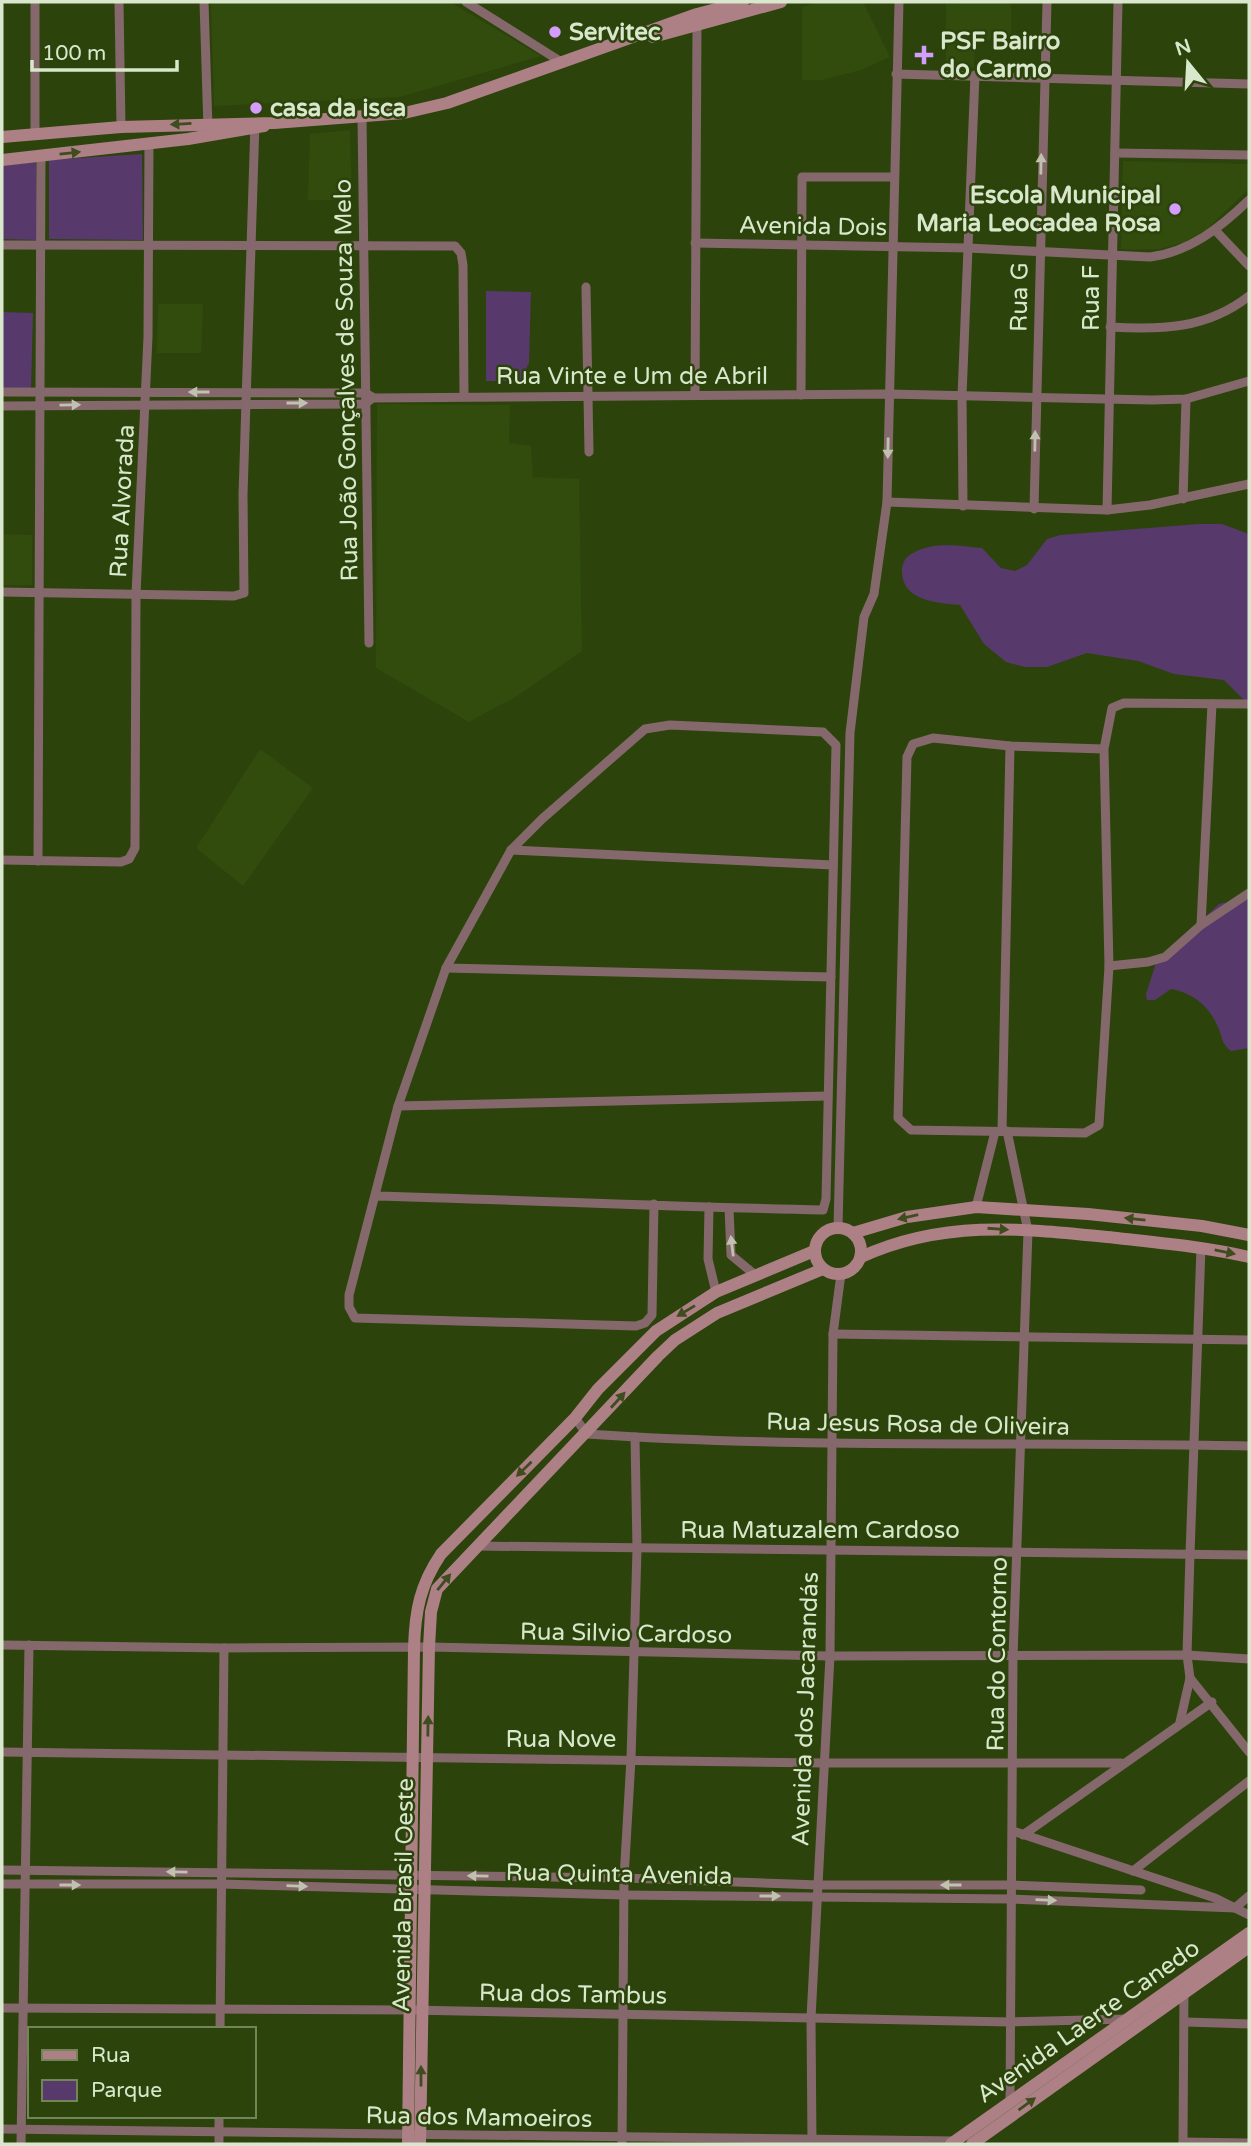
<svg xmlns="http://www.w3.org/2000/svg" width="1251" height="2146" viewBox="0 0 1251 2146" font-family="'Varela Round',sans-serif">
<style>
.built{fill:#314c0c}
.green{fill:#57396c}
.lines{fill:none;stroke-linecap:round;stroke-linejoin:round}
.street{stroke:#85686b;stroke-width:9}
.secondary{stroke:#ad8086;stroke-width:12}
.oneway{fill:#3f4c1e}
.oneway2{fill:#c0c2af}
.poi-dot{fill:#d49cfc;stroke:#2c430c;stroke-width:2.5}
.labels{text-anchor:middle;stroke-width:5;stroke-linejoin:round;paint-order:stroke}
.poi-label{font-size:24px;font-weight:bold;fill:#d9e8cc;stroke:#2c430c;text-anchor:start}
.street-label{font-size:24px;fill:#d9e8cc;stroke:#2c430c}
</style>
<rect width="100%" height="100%" fill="#2c430c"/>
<!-- built -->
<g class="built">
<path d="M211,2h239l91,54 -141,41 -186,9z"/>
<path d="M819,2h44l27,55 -29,13 -39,10h-20v-73z"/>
<path d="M975,2h36v39l-36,-1 -1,28 -28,-1v-63z"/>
<path d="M350,130l2,70h-44l2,-66z"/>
<path d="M1123,161l126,3v25l-43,41 -21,12 -25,7h-39z"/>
<path d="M158,304h45l-2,49h-44z"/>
<path d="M377,404l133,1 -1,38 22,3 2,31 46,2 3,172 -65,45 -48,26 -93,-54z"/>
<path d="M2,534l30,1v50h-30z"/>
<path d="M260,749l53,39 -70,98 -47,-38z"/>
</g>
<!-- green -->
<g class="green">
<path d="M142,154l1,86 -94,-1v-79z"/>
<path d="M36,162l2,78 -36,-1v-74z"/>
<path d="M486,291l45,1 -2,71 -9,18h-34z"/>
<path d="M2,312l31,1 -2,75 -29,1z"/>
<path d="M1199,524h23l27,10v171l-25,-25 -50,-6 -36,-13 -51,-8 -40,14h-22l-19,-5 -22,-18 -24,-39c-23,-2 -59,-4 -58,-35 0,-7 4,-14 11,-17 20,-12 48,-7 69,-5l19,20 14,3 12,-6 20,-26 13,-4z"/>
<path d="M1241,899l8,1v148l-18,3c-9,-6 -9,-15 -13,-24 -9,-21 -25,-34 -47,-38l-16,11h-8l-1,-6 10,-31 63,-59z"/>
</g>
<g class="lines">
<!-- street -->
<g class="street">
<path d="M119,2l2,125"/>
<path d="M204,2l4,127"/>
<path d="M466,2l97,61"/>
<path d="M896,74l353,10"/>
<path d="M362,117l7,526"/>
<path d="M35,133v-131"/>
<path d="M1115,153l134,2"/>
<path d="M1216,231l33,35"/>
<path d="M695,243l273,5 182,9c40,-5 71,-30 99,-57"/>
<path d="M2,245l453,1 6,7 2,12 1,130"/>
<path d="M586,287l3,165"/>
<path d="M1110,327c51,3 97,2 139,-31"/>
<path d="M2,392l363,1 9,5 515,-4 263,6 34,-1 63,-18"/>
<path d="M695,394l2,-371"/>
<path d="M801,395l1,-218h91"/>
<path d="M2,406l363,-2 5,-4"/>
<path d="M1183,499l3,-100"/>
<path d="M887,502l220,8 43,-5 99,-21"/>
<path d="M963,506l-1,-110 13,-321"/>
<path d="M1034,509l13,-507"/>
<path d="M1107,510l11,-508"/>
<path d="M2,592l232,4 10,-3 -1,-98 12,-372"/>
<path d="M1104,749l5,217 -10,159 -14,8 -174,-3 -13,-12 9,-361 6,-13 20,-6 77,8 94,3 8,-41 12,-5 125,1"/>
<path d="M511,850l322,15"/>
<path d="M2,860l119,2 8,-3 6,-11 1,-254 12,-257 1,-193"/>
<path d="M38,861l3,-705"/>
<path d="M1201,925l11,-221"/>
<path d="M1109,966l39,-4 17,-5 36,-32 48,-32"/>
<path d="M446,968l385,9"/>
<path d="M398,1106l430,-10"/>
<path d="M1002,1131l8,-385"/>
<path d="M1007,1131l21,100 -15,426 -3,445"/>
<path d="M375,1196c149,4 299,11 448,14l3,-11 10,-454 -13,-13 -153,-7 -25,4 -103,90 -31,31 -65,118 -48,138 -49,189v12l6,11 281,8 9,-3 7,-8 2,-111"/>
<path d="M709,1207l-1,52 8,33"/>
<path d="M976,1207l19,-75"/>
<path d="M729,1208l2,47 23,19"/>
<path d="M838,1228l12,-495 14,-116 10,-23 13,-92 12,-500"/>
<path d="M833,1334l416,6"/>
<path d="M575,1418l12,16c220,15 441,7 662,12"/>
<path d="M477,1546l772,9"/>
<path d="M2,1645l222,3 205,-1 401,9 357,-1 62,4"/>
<path d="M1190,1678l59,74"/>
<path d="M1180,1722l10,-44 -3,-23 3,-101 11,-307"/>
<path d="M2,1752l822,11h297"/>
<path d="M1013,1831l202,67 34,17"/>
<path d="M1023,1835l189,-133"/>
<path d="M2,1870l622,8 195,7h192l130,5"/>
<path d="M1133,1871l116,-90"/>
<path d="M2,1884h219l403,11 387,4 224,9 14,-12"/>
<path d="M2,2008l407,2 601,12 117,-3"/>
<path d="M1186,2022l63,2"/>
<path d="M220,2029l4,-381"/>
<path d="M2,2129l953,12"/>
<path d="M1183,2142l66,1"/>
<path d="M21,2144l8,-499"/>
<path d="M219,2144v-28"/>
<path d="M622,2144l2,-266 7,-119 6,-210 -2,-112"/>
<path d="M812,2144l-1,-126 19,-362 3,-322 8,-60"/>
<path d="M1183,2144l1,-155"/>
</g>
<!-- secondary -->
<g class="secondary">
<path d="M653,37l128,-35"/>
<path d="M2,137l119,-10 153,-4 130,-10 43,-10 250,-89 46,-12"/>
<path d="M2,160l186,-21 76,-13"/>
<circle cx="838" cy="1251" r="23"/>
<path d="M853,1233l54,-16 69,-10 112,7 114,12 47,9"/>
<path d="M861,1257c85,-39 166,-28 256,-19 44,5 89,9 132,19"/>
<path d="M408,2144l6,-496c1,-37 6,-63 27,-94l134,-136 23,-29 58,-58 60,-39 98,-41"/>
<path d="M420,2144l9,-497 2,-35 6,-23 221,-233 17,-16 42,-27 106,-44"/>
<path d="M951,2144l298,-211"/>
<path d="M972,2144l277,-197"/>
</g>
</g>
<!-- one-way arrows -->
<defs><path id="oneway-solid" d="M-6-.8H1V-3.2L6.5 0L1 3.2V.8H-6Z" transform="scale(1.75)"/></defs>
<g class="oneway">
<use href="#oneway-solid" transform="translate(181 124) rotate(177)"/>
<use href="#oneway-solid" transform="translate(70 153) rotate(-6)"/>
<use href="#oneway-solid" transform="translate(908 1217) rotate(167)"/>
<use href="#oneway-solid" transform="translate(1135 1219) rotate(-174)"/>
<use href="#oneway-solid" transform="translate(998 1229) rotate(4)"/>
<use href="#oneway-solid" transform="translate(1225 1252) rotate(11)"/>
<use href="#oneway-solid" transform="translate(686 1311) rotate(149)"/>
<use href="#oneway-solid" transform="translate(618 1400) rotate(-48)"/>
<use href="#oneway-solid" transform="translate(524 1469) rotate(136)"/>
<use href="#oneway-solid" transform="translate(444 1582) rotate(-51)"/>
<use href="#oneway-solid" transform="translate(428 1726) rotate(-89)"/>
<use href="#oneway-solid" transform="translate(421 2076) rotate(-90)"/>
<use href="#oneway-solid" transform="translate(1027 2104) rotate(-36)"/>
</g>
<g class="oneway2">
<use href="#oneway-solid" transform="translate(1041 164) rotate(-89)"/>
<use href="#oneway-solid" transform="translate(199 392) rotate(-180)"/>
<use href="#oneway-solid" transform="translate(297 403)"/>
<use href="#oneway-solid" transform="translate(70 405) rotate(-1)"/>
<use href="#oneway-solid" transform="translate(1035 441) rotate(-89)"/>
<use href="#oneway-solid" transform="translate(888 448) rotate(91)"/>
<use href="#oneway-solid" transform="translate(732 1246) rotate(-97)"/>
<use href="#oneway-solid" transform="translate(177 1872) rotate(-179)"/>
<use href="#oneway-solid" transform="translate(478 1876) rotate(-179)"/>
<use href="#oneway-solid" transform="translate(70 1885)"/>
<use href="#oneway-solid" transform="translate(951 1885) rotate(180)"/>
<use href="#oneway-solid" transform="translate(297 1886) rotate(2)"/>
<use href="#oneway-solid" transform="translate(770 1896)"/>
<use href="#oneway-solid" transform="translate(1046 1900) rotate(2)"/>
</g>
<!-- markers -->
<g class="poi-dot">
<circle cx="555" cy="32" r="7"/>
<path d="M920.5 44.5h7v7h7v7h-7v7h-7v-7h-7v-7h7z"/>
<circle cx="256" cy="108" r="7"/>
<circle cx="1175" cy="209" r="7"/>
</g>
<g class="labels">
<!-- poi labels -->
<g class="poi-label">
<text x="569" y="40">Servitec</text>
<text x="940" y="49">PSF Bairro<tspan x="940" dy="28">do Carmo</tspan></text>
<text x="270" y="116">casa da isca</text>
<text x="1161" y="203" text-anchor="end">Escola Municipal<tspan x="1161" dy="28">Maria Leocadea Rosa</tspan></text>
</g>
<!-- street labels -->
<g class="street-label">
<text transform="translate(813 226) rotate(1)" y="8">Avenida Dois</text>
<text transform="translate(1019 297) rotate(-89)" y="8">Rua G</text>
<text transform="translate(1091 298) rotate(-90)" y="8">Rua F</text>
<text x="632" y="384">Rua Vinte e Um de Abril</text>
<text transform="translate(346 380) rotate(-91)" y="8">Rua João Gonçalves de Souza Melo</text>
<text transform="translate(122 501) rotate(-87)" y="8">Rua Alvorada</text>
<text transform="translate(918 1424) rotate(1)" y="8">Rua Jesus Rosa de Oliveira</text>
<text x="820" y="1538">Rua Matuzalem Cardoso</text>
<text transform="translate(626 1633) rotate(1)" y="8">Rua Silvio Cardoso</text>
<text transform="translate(997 1654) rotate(-89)" y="8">Rua do Contorno</text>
<text transform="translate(805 1709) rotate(-88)" y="8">Avenida dos Jacarandás</text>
<text x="561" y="1747">Rua Nove</text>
<text transform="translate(619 1874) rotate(1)" y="8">Rua Quinta Avenida</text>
<text transform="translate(403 1895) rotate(-89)" y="8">Avenida Brasil Oeste</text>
<text transform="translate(573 1994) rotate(1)" y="8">Rua dos Tambus</text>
<text transform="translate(1088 2021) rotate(-35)" y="8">Avenida Laerte Canedo</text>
<text transform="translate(479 2117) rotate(1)" y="8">Rua dos Mamoeiros</text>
</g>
</g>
<!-- border -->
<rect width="1251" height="2146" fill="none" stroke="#d9e8cc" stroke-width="7"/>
<!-- legend -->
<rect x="28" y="2027" width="228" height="91" fill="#2c430c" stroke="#718559" stroke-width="2"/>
<rect x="42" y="2050" width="35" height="10" fill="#ad8086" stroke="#718559" stroke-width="2"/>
<text x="91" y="2062" font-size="21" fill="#d9e8cc">Rua</text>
<rect x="42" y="2080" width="35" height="21" fill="#57396c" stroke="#718559" stroke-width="2"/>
<text x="91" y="2097" font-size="21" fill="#d9e8cc">Parque</text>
<!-- north arrow -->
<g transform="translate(1188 63) rotate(342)" stroke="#2c430c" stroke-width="5" paint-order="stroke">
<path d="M0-5L12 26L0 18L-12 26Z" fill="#d9e8cc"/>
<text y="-10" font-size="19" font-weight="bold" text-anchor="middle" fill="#d9e8cc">N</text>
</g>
<!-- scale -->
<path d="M32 60v10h145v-10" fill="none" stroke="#d9e8cc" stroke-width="3.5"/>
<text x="42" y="60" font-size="21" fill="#d9e8cc" stroke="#2c430c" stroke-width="5" paint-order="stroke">100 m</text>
</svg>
